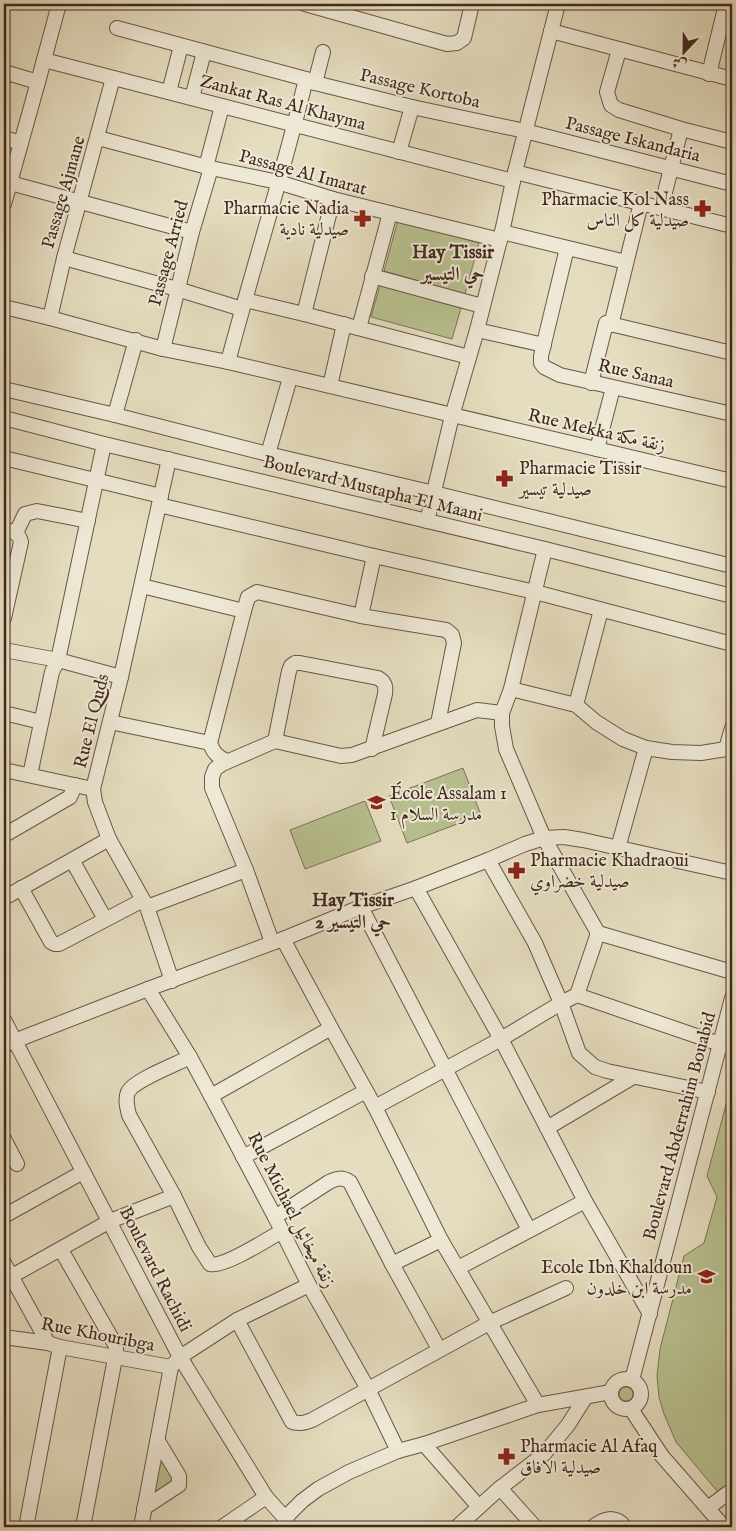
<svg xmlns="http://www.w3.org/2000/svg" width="736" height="1531" viewBox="0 0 736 1531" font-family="'IM FELL English',Amiri,serif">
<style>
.green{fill:#b8c090;stroke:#7e7456}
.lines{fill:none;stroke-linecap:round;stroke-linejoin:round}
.minor-casing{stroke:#6c5546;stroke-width:16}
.minor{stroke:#eee9d6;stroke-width:14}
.labels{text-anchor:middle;stroke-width:4;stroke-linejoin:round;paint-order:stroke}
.street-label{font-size:18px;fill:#43281d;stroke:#eee9d6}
.poi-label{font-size:18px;fill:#43281d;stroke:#eee9d6;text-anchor:start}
.neighbourhood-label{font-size:19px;font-weight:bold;fill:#43281d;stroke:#eee9d6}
</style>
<rect width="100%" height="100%" fill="#e5ddc0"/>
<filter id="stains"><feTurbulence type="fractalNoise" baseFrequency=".004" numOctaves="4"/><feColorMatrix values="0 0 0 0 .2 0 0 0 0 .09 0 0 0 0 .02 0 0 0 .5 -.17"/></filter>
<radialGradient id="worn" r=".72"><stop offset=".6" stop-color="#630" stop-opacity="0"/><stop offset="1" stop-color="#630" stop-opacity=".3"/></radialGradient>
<!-- green -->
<g class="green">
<path d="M398,220l81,23 -14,51 -81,-23z"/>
<path d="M380,285l81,23 -9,31 -81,-22z"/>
<path d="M463,768l18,47 -74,28 -18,-47z"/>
<path d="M365,801l16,40 -76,28 -15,-39z"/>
<path d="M732,1082v427l-56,-67 -12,-28 -5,-17 -2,-21 3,-27 24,-93 20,-13 13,-46 -10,-21z"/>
<circle cx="626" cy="1394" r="7"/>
<path d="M160,1456l17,27 -25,16z"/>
</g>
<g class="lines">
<defs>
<g id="minor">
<path d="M305,4l142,40 10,-1 7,-5 8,-34"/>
<path d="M117,28l189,51 9,4 97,24 113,24 207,53"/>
<path d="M551,31l181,48"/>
<path d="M619,50l-12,42 4,13 8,5 62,19 51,13"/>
<path d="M44,60l469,121"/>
<path d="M4,72l34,10"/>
<path d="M709,74l17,-70"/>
<path d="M315,83l8,-31"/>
<path d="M169,92l12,-46"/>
<path d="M192,98l12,-46"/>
<path d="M4,138l17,5"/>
<path d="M98,138l113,30 67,14 55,17 167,41"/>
<path d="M399,152l13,-45"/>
<path d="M206,167l16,-61"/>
<path d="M515,172l217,54"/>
<path d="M10,183l182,49"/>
<path d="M4,204l34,-122 21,-78"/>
<path d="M661,208l20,-79"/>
<path d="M502,232l124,30"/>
<path d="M567,248l-26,108v7l3,4 16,8 172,39"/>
<path d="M64,258l113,31 65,20"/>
<path d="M372,276l110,30"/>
<path d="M245,300l59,14 165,43"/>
<path d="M4,307l46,11 113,31 65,13 504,119"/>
<path d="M304,314l29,-115"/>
<path d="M50,318l14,-60 49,-180"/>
<path d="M611,325l30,-122"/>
<path d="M359,328l31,-115"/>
<path d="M477,330l67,15"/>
<path d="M163,349l29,-117 19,-64"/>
<path d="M228,362c25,-95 55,-188 78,-283"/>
<path d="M591,383l15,-60 126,30"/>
<path d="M330,386l14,-62"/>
<path d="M4,389l111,26 153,39 166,39 298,73"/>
<path d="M115,415l21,-75"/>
<path d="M4,418l100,26 441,105 187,47"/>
<path d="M597,449l16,-61"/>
<path d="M268,454l22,-76"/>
<path d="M4,458l157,38"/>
<path d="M169,459l-48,218 -28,112 2,13 14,37 38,68 25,74"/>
<path d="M159,505l215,51 161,36 197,52"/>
<path d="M427,521l25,-105 25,-86 25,-98 13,-60 43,-168"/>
<path d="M4,530c9,1 15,3 17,12l-17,76"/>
<path d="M16,533l9,-19 12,-3 51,10"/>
<path d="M545,549l-34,140 -9,24v13l4,23 38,89 54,95 134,39"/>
<path d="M142,586l102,25 4,-14 9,-5 104,24 85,14 6,5 2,8 -16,80"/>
<path d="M361,616l13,-60"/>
<path d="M4,650l54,10 63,17"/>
<path d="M511,689l65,16 20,17 27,17 23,9 26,4 29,1 25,-4 6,2"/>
<path d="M576,705l25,-95"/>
<path d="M4,713l37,9"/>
<path d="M110,722l100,21c3,9 7,14 17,18"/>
<path d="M275,741l14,-70 2,-5 4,-3h5l78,15c7,4 8,8 7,16l-13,55"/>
<path d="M210,743l34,-132"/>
<path d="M726,749l6,-21"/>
<path d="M4,770l89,19"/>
<path d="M30,775l22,-103 6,-12 46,-216"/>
<path d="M4,834l4,-1 62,-36 5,-12"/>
<path d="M618,848l28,-100"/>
<path d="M72,860l33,59"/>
<path d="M488,860l47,83 26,60 18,50 16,14 12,4 101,21"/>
<path d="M21,888l30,54 4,2h4l84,-44"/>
<path d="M416,888l85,151 84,162 65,113"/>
<path d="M4,898l105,-59"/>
<path d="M147,907l99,-37"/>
<path d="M361,907l168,323"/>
<path d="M283,939l48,89 44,79 66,133 97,165"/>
<path d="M272,942l-26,-72 -34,-82v-11l3,-8 7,-5 53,-23 66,15 11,-1 125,-45 25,3"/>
<path d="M148,989l42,68 21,39 64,121 34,68 59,104 30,62"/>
<path d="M577,995l21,-62"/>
<path d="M4,1020l176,337 86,140 19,21 4,9"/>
<path d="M4,1045l144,-56 135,-50 78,-32 55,-19 72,-28 37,-16 19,-6 20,-1 19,3 149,33"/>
<path d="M190,1057c-13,7 -56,23 -62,35 -3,7 -1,15 1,23l45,81 25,51 11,17c13,4 58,-25 72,-33"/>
<path d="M211,1096l120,-68"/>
<path d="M375,1107l126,-68 60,-36 16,-8 143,49 12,3"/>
<path d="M547,1128l86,-51"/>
<path d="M4,1139l13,25"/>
<path d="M243,1157l123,-66"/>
<path d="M4,1216l79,-44"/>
<path d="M275,1217l54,-35c9,-4 13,-5 21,0l42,82 47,85"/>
<path d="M59,1250l5,5 52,91v7l-33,174"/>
<path d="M4,1263l44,80"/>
<path d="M392,1264l49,-24"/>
<path d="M458,1268l127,-67"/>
<path d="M12,1276l98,-55 64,-25"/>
<path d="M237,1320l55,102c8,2 12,1 20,-2l177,-97 77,-35"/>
<path d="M4,1337l44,6 12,4 111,20 9,-10 57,-37 72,-35"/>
<circle cx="626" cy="1394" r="15"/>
<path d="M632,1380l100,-382"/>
<path d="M631,1409l31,47 62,71"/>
<path d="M424,1444l55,63"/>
<path d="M500,1488l35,39"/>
<path d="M144,1508l35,-23v-9l-21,-35"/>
<path d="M708,1508l24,-18"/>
<path d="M285,1518l17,-17 16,-12 31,-17 49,-21 26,-7 114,-39 73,-13"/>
<path d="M26,1527l34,-180"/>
<path d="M141,1527l30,-160"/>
<path d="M222,1527l44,-30"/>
<path d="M457,1527l43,-39 44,-34 24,-29 17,-27"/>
<path d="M593,1527c11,-9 22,-12 32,0"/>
</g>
</defs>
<!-- minor casing -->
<use href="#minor" class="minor-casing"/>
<!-- minor -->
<use href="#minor" class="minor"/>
</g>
<!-- icons -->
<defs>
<symbol id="pharmacy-bare" viewBox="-9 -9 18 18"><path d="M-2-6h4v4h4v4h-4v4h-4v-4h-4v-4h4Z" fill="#8f2418" stroke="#eee9d6" stroke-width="2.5" paint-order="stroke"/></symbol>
<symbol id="school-bare" viewBox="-9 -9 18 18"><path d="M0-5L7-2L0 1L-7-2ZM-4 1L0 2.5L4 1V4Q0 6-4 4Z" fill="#8f2418" stroke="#eee9d6" stroke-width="2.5" paint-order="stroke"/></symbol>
</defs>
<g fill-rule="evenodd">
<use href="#pharmacy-bare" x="690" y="196" width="25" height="25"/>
<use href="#pharmacy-bare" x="350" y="206" width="25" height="25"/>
<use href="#pharmacy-bare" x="492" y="466" width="25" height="25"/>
<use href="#school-bare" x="364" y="790" width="25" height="25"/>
<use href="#pharmacy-bare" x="504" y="858" width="25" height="25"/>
<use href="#school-bare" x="694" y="1264" width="25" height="25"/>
<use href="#pharmacy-bare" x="494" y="1444" width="25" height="25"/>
</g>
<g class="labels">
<!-- street labels -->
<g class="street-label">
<text transform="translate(420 88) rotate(13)" y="6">Passage Kortoba</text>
<text transform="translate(283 102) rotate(15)" y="6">Zankat Ras Al Khayma</text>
<text transform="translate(633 139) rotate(14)" y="6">Passage Iskandaria</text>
<text transform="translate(303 172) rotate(15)" y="6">Passage Al Imarat</text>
<text transform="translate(63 192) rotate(-74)" y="6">Passage Ajmane</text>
<text transform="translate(168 253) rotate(-75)" y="6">Passage Arried</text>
<text transform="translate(636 373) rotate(13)" y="6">Rue Sanaa</text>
<text transform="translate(597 430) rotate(13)" y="6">Rue Mekka زنقة مكة</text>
<text transform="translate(373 488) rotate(14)" y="6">Boulevard Mustapha El Maani</text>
<text transform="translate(91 721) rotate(-76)" y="6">Rue El Quds</text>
<text transform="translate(679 1126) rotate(-75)" y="6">Boulevard Abderrahim Bouabid</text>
<text transform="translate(292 1210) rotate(63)" y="6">Rue Michael زنقة ميخائيل</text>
<text transform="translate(156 1269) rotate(63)" y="6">Boulevard Rachidi</text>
<text transform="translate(98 1334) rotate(11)" y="6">Rue Khouribga</text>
</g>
<!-- poi labels -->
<g class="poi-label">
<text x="689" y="205" text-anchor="end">Pharmacie Kol Nass<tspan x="689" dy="21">صيدلية كل الناس</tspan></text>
<text x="349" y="214" text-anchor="end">Pharmacie Nadia<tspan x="349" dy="21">صيدلية نادية</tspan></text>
<text x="519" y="474">Pharmacie Tissir<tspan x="519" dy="21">صيدلية تيسير</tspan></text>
<text x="390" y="799">École Assalam 1<tspan x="390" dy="21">مدرسة السلام 1</tspan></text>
<text x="530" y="866">Pharmacie Khadraoui<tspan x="530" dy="21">صيدلية خضراوي</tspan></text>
<text x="692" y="1273" text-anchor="end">Ecole Ibn Khaldoun<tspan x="692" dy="21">مدرسة ابن خلدون</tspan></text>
<text x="520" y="1452">Pharmacie Al Afaq<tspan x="520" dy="21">صيدلية الافاق</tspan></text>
</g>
<!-- neighbourhood labels -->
<g class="neighbourhood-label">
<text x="453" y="258">Hay Tissir<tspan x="453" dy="22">حي التيسير</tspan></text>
<text x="353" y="906">Hay Tissir<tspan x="353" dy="22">2 حي التيسير</tspan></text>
</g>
</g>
<!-- margin -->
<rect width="736" height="1531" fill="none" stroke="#e5ddc0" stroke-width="20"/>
<rect x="5" y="5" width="726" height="1521" fill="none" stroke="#43281d" stroke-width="2.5"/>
<rect x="10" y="10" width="716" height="1511" fill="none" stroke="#43281d"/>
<!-- north arrow -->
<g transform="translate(684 52) rotate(202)" stroke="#eee9d6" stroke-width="4" paint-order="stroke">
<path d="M0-4L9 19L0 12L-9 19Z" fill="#43281d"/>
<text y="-8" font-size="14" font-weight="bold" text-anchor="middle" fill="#43281d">ش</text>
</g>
<rect width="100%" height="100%" filter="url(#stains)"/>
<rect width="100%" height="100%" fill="url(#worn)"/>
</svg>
